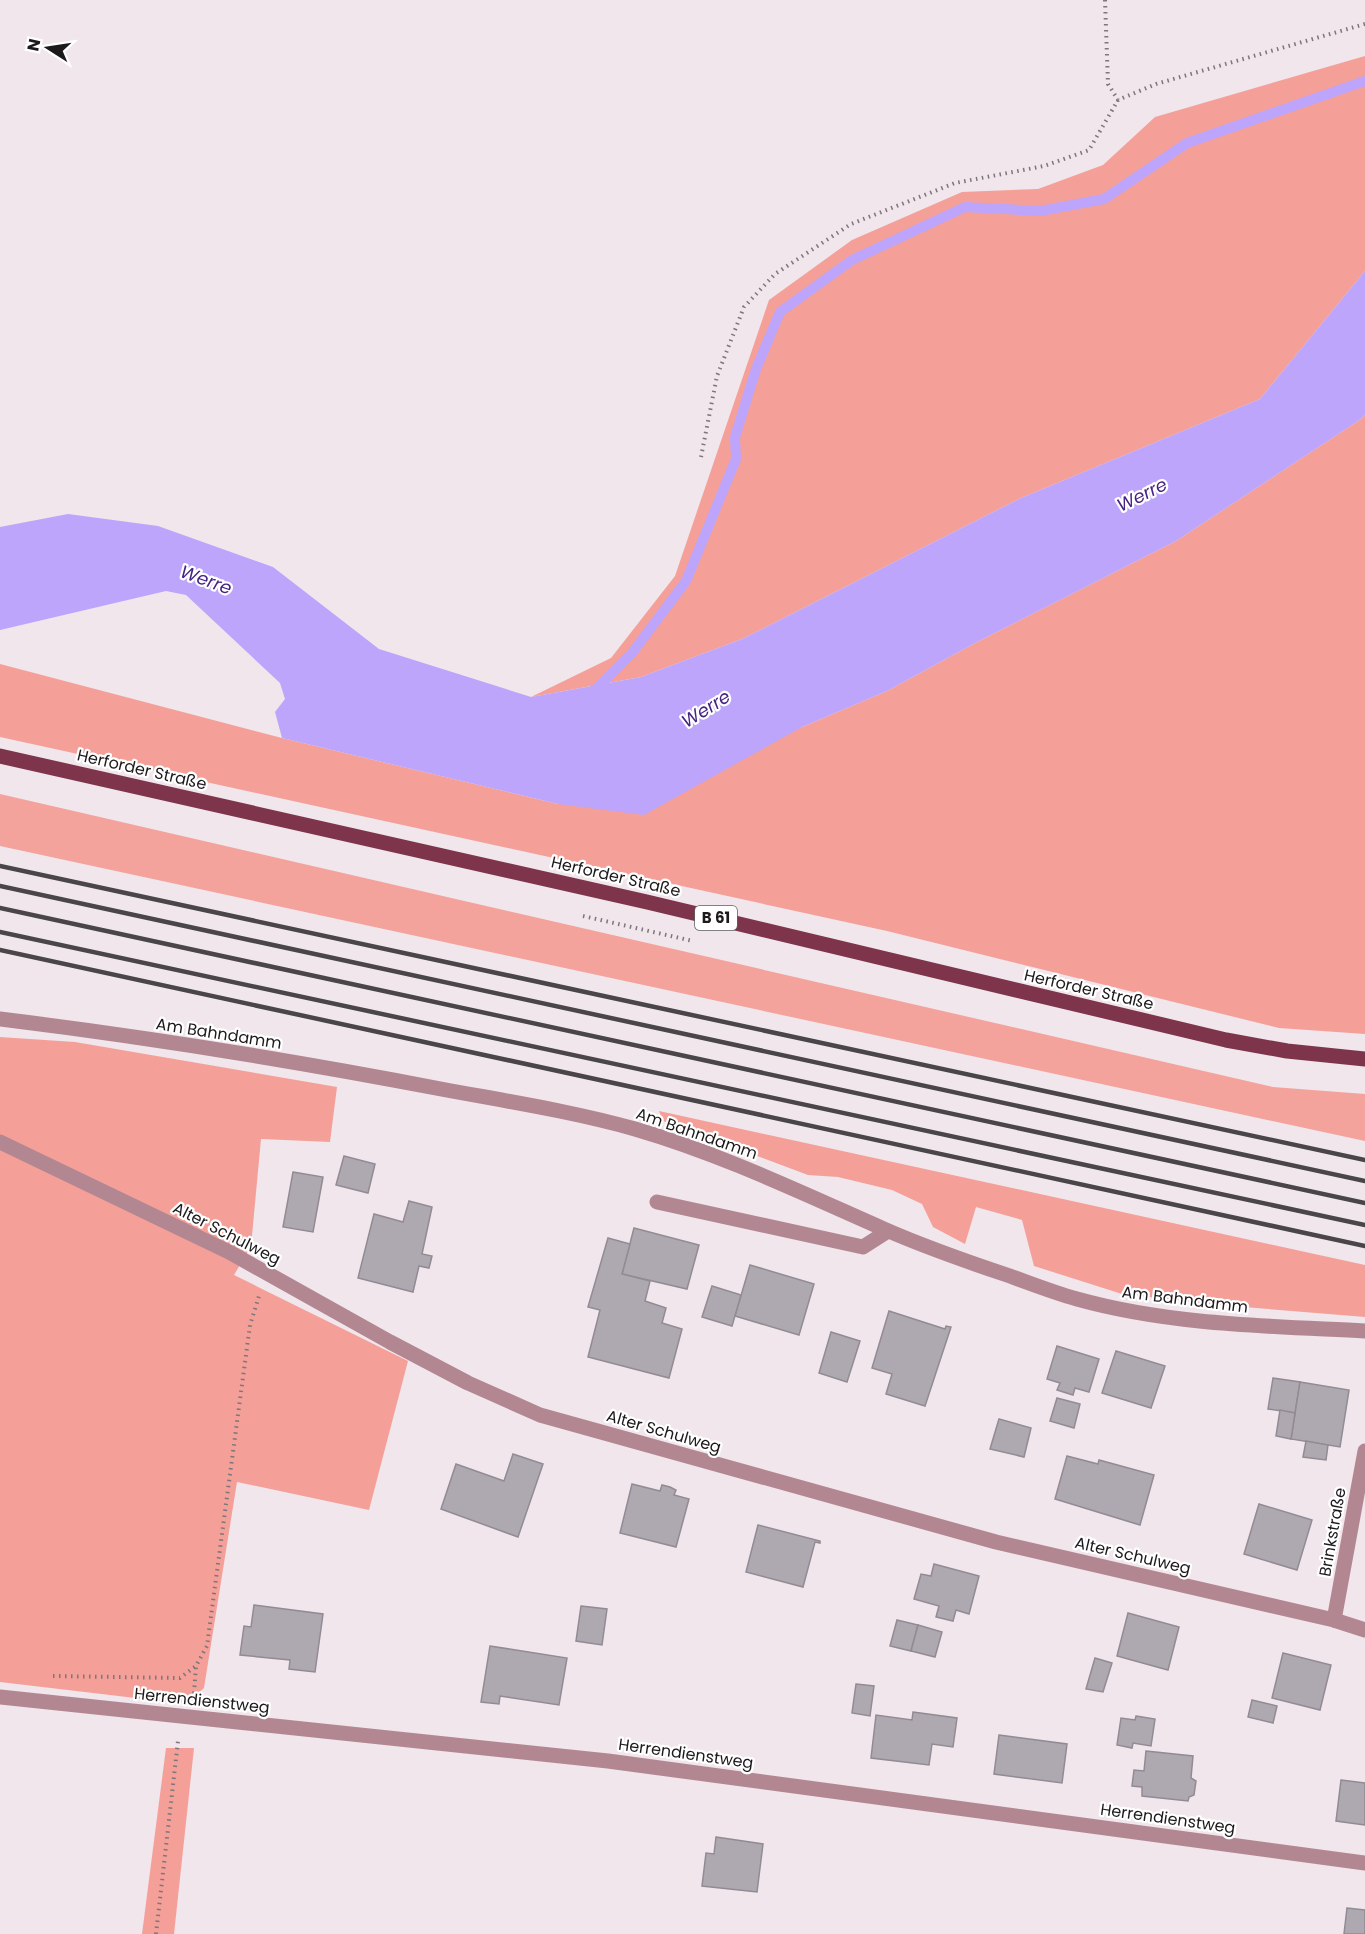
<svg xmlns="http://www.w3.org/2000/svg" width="1365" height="1934" viewBox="0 0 1365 1934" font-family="Poppins,sans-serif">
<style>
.green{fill:#f4a099}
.forest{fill:#f4a39c}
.water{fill:#bca5fb}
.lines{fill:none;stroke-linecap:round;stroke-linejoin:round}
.stream{stroke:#bca5fb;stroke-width:10}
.building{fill:#aea8b0;stroke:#928b94;stroke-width:1.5}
.path{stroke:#7d767a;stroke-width:4;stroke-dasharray:1.5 4.5;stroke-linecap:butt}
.lane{stroke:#b38792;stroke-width:15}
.street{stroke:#b38792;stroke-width:15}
.primary{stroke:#7e354c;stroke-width:15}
.rail{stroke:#494548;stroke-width:4.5}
.labels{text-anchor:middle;stroke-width:4.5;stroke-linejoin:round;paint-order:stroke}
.shield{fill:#fff;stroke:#605e5f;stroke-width:1.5}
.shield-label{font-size:15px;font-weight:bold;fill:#1c191b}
.street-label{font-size:16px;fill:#1c191b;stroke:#fff}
.water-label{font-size:18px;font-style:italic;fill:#482283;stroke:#fff}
</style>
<rect width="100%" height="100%" fill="#f0e6ec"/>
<!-- green -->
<g class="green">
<path d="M1365,56v215l-105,128 -239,99 -279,141 -101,38 -110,20 80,-39 64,-82 94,-276 83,-60 110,-48 76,-3 65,-24 52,-48z"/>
<path d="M1365,415v619l-86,-6 -392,-97 -887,-194v-73l282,74 276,66 244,-77 85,-36 88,-48 201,-102 185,-122z"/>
<path d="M0,1037l75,5 262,45 -7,55 -69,-3 -10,107 -17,29 174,86 -39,149 -132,-28 -33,206 -18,16 -186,-22z"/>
<path d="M659,1111l706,154v52l-146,-12 -97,-11 -88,-28 -12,-46 -46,-13 -11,37 -32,-17 -11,-23 -30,-14 -54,-13 -30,-2 -145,-54z"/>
<path d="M166,1748h28l-20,186h-32z"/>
</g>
<!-- forest -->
<path class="forest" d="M0,794l1273,293 92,7v47l-1365,-295z"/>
<!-- water -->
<path class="water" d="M1365,271v144l-4,4 -185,122 -201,102 -88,48 -85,36 -158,88 -86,-11 -276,-66 -7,-26 10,-13 -5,-16 -94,-88 -20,-4 -166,39v-103l68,-13 90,12 115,41 106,82 152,48 110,-20 101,-38 279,-141 239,-99z"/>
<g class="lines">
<!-- stream -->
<path class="stream" d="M591,694l41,-41 54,-72 50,-122 -1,-22 21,-68 24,-57 72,-52 113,-53 75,4 64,-12 83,-56 178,-62"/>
</g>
<!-- building -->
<g class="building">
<path d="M344,1156l31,8 -7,29 -32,-8z"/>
<path d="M293,1172l30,5 -10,55 -30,-5z"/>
<path d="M409,1201l23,6 -10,47 10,2 -3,12 -10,-2 -6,26 -55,-14 16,-64 29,8z"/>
<path d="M634,1228l65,17 -12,44 -65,-15z"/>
<path d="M608,1238l22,6 -8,30 28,7 -5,20 21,7 -4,15 20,6 -13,49 -81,-21 12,-47 -12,-3z"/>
<path d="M750,1265l64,19 -15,51 -64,-19z"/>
<path d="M712,1286l29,9 -9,31 -30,-9z"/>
<path d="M889,1311l56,18 1,-3 5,1 -26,79 -39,-12 6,-20 -20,-6z"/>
<path d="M831,1332l29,9 -13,41 -28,-9z"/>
<path d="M1057,1346l42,13 -10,33 -14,-4 -2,7 -16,-5 3,-7 -13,-4z"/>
<path d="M1116,1351l49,15 -14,42 -49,-15z"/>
<path d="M1273,1378l27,4 -5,31 -27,-4z"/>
<path d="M1300,1382l49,8 -9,57 -49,-8z"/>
<path d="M1057,1398l23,6 -6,24 -24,-7z"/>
<path d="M1280,1410l15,3 -4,26 -15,-3z"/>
<path d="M999,1419l32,9 -7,29 -34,-8z"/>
<path d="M1306,1441l22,4 -2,15 -23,-3z"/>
<path d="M513,1454l30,10 -25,73 -77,-28 15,-45 48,17z"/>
<path d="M1067,1456l31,8 1,-4 55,15 -14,50 -85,-26z"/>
<path d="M632,1484l28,7 2,-6 8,2 6,3 -2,5 15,4 -13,48 -56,-14z"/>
<path d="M1259,1504l53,16 -15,50 -53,-16z"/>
<path d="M758,1525l62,16v2l-5,-1 -12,45 -57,-15z"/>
<path d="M934,1564l45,12 -10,38 -13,-4 -3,11 -17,-4 3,-11 -25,-7 7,-25 10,2z"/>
<path d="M254,1605l69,9 -8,58 -26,-3 1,-9 -50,-5 4,-29 7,1z"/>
<path d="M581,1606l26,3 -5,36 -26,-4z"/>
<path d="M1128,1613l51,14 -11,43 -51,-14z"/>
<path d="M897,1620l21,5 -7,26 -21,-5z"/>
<path d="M918,1625l24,7 -7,25 -24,-6z"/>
<path d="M490,1646l77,12 -8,47 -59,-9 -1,8 -18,-2z"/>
<path d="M1283,1653l48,12 -11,45 -48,-12z"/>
<path d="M1095,1658l17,5 -9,29 -17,-3z"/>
<path d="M856,1684l18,2 -4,30 -18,-3z"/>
<path d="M1252,1700l25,6 -4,17 -25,-6z"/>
<path d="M913,1712l44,6 -4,29 -21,-3 -3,21 -58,-7 5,-43 36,5z"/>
<path d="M1136,1716l19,3 -4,27 -18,-3 -1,5 -15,-3 4,-27 14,2z"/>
<path d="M999,1735l68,9 -5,39 -68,-9z"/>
<path d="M1146,1751l47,5 -2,22 5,3 -2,14 -5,2 -1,4 -46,-5v-9l-10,-1 2,-16 10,1z"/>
<path d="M1341,1780l24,3v42l-29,-4z"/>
<path d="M716,1837l47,7 -6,48 -55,-6 4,-33 8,1z"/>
<path d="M1347,1908l18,2v24h-21z"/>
</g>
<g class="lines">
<!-- path -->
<g class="path">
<path d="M1105,0l3,84 10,16 38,-16 209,-60"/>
<path d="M701,457l16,-81 27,-69 31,-33 76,-50 104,-41 89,-17 45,-16 29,-50"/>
<path d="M583,916l110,25"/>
<path d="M53,1676l127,2 16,-12 11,-20 43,-321 9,-29"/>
<path d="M194,1693l2,-27"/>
<path d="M156,1934l22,-193"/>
</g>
<!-- lane -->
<path class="lane" d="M657,1202l206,45 25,-16"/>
<!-- street -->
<g class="street">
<path d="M0,1019c147,18 295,42 441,70 64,12 130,22 194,40 86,25 167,64 249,100 41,18 84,33 126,47 22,8 45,17 67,23 93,26 192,27 288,32"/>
<path d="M0,1142l229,110 161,90 78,41 72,32 456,127 338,78 31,10"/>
<path d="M1334,1620l31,-169"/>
<path d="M0,1697l608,64 757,102"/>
</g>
<!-- primary -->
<path class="primary" d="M0,756l647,146 579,138 61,11 78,8"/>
<!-- rail -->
<g class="rail">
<path d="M0,866l1365,294"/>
<path d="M0,886l1365,295"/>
<path d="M0,908l1365,295"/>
<path d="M0,932l1365,293"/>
<path d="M0,950l1365,296"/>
</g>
</g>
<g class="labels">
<!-- shield labels -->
<rect class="shield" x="695" y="906" width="42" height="24" rx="4.5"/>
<g class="shield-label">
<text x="716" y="923">B 61</text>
</g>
<!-- street labels -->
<g class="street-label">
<text transform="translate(142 769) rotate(13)" y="6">Herforder Straße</text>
<text transform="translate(616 876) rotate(13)" y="6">Herforder Straße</text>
<text transform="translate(1089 989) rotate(13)" y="6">Herforder Straße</text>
<text transform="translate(219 1033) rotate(9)" y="6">Am Bahndamm</text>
<text transform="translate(697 1133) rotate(19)" y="6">Am Bahndamm</text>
<text transform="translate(227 1233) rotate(27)" y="6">Alter Schulweg</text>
<text transform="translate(1185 1299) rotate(7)" y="6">Am Bahndamm</text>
<text transform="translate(664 1431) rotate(16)" y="6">Alter Schulweg</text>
<text transform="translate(1332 1532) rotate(-80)" y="6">Brinkstraße</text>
<text transform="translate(1133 1555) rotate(13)" y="6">Alter Schulweg</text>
<text transform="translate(202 1700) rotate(6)" y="6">Herrendienstweg</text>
<text transform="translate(686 1753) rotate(8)" y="6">Herrendienstweg</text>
<text transform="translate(1168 1818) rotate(8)" y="6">Herrendienstweg</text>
</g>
<!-- water labels -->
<g class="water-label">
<text transform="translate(1142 495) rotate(-26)" y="6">Werre</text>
<text transform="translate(206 580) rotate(20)" y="6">Werre</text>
<text transform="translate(706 709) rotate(-32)" y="6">Werre</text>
</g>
</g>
<!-- north arrow -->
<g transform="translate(48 48) rotate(282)" stroke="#ffffff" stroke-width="4.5" paint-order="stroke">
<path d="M0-4.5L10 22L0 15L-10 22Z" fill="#1c191b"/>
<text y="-9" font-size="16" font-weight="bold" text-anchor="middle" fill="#1c191b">N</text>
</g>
</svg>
